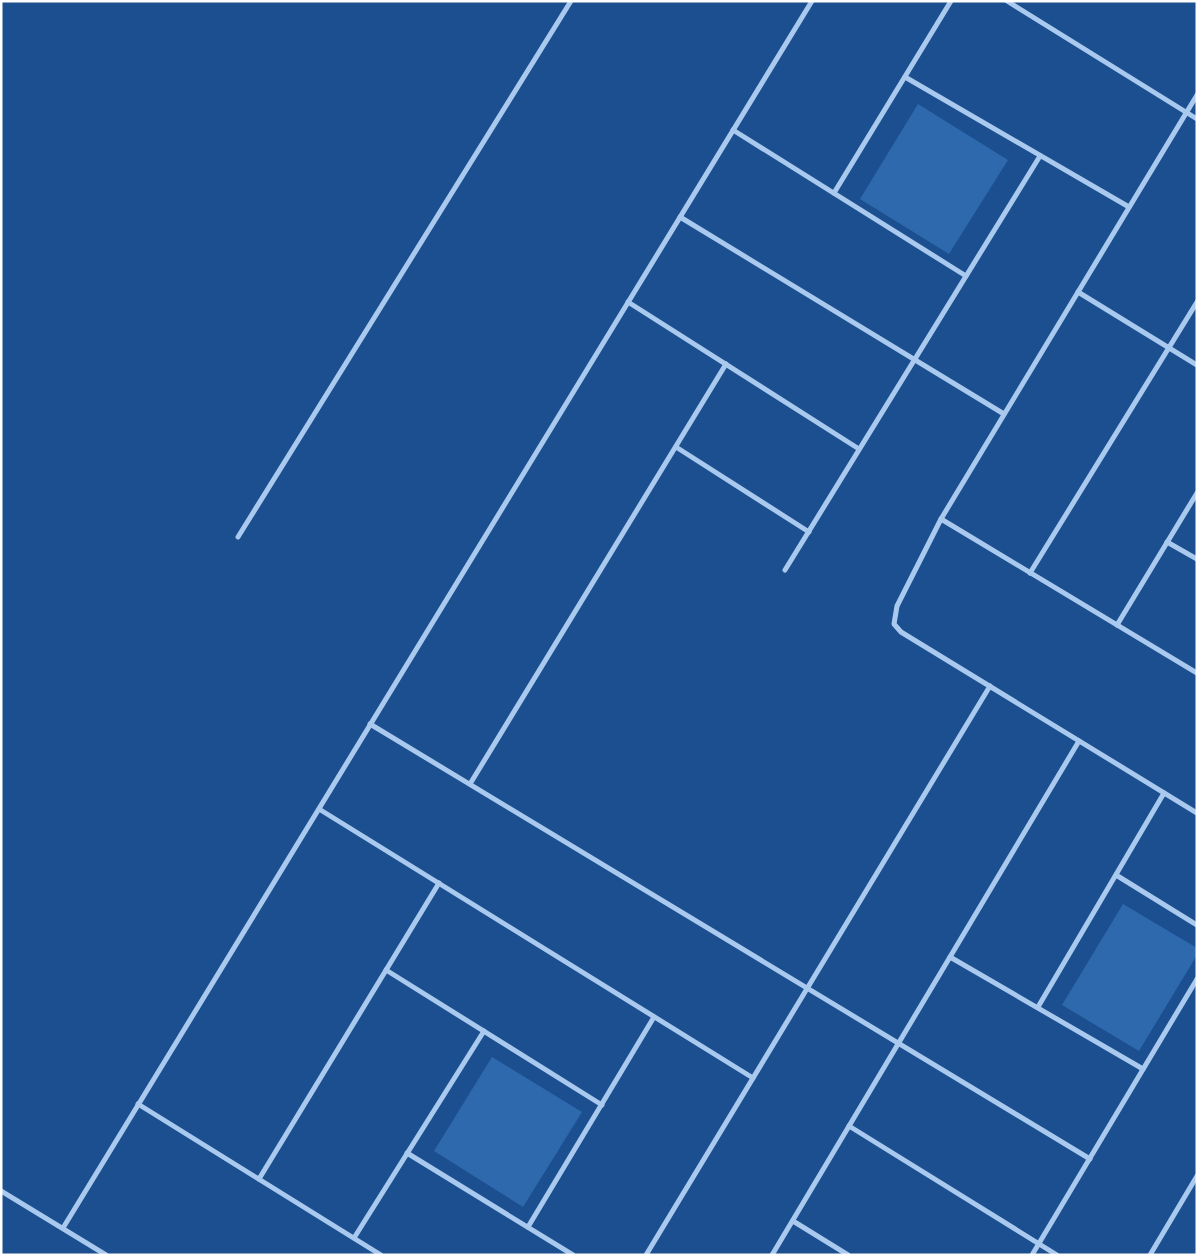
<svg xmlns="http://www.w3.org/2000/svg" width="1198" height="1256" viewBox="0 0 1198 1256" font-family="'Public Sans',sans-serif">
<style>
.green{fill:#2e69ad}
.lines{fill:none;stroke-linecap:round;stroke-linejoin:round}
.minor{stroke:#a9c9ee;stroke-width:5}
</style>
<rect width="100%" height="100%" fill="#1b4f8f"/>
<!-- green -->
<g class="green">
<path d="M918,104l90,56 -59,94 -89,-55z"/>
<path d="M1123,904l74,44v7l-58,96 -77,-46z"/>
<path d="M492,1057l90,55 -59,95 -89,-56z"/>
</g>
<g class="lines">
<!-- minor -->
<g class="minor">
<path d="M1007,1l190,118"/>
<path d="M905,77l224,130"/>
<path d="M1197,95l-256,424 -44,87 -3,18 7,8 296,181"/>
<path d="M733,130l233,146"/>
<path d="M834,193l117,-192"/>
<path d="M680,217l324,197"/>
<path d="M1078,292l119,73"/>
<path d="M628,302l231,147"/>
<path d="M676,447l133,85"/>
<path d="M941,519l256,154"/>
<path d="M238,537l333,-536"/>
<path d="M1167,542l30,17"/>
<path d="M785,570l255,-414"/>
<path d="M1030,573l167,-271"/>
<path d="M1117,625l80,-132"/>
<path d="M370,724l720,435"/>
<path d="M470,784l256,-420"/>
<path d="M319,809l434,269"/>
<path d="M1116,875l81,50"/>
<path d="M950,957l193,112"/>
<path d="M386,970l216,135"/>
<path d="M1038,1007l126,-214"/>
<path d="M138,1104l243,151"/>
<path d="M849,1126l208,129"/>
<path d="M407,1153l166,102"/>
<path d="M259,1179l180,-296"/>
<path d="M1,1191l105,64"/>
<path d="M793,1221l55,34"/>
<path d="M528,1227l126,-210"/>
<path d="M63,1228l749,-1227"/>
<path d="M354,1238l130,-207"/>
<path d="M646,1255l344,-569"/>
<path d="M772,1255l307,-514"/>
<path d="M1032,1255l165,-276"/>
<path d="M1150,1255l47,-79"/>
</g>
</g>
<!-- border -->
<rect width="1198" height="1256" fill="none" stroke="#ffffff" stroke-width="5"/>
</svg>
